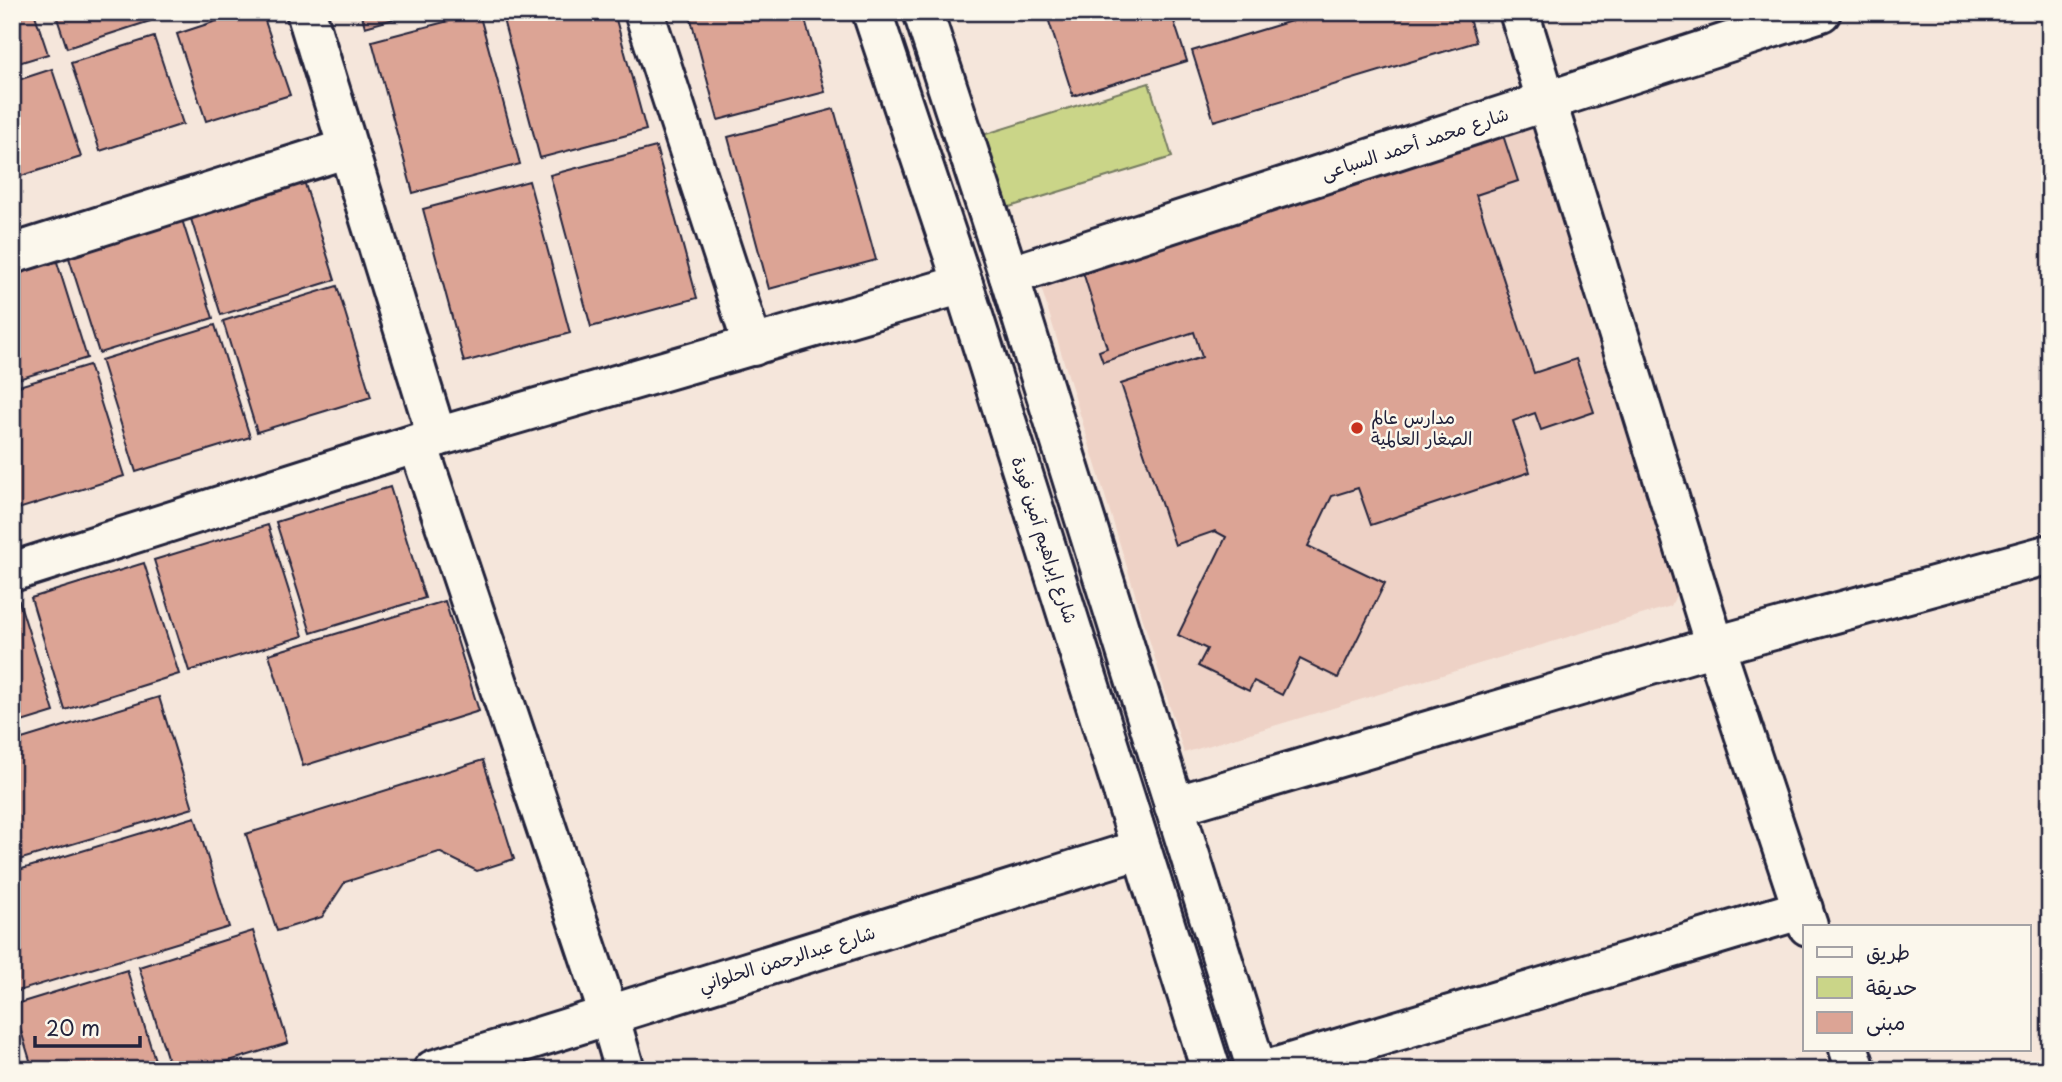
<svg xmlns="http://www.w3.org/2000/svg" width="2062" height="1082" viewBox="0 0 2062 1082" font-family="'Playpen Sans','Playpen Sans Arabic',sans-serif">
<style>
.built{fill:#eed2c6}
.green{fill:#cad588;stroke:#767c62;stroke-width:2}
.building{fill:#dca495;stroke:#22223b;stroke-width:2}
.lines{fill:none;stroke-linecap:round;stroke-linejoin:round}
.minor-casing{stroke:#22223b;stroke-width:44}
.tertiary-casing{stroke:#22223b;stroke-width:44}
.minor{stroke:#fbf7ec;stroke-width:38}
.tertiary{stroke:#fbf7ec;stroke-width:38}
.poi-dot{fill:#c8321e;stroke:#fbf7ec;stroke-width:2.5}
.labels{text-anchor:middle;stroke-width:5;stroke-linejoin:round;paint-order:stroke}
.street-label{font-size:18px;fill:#22223b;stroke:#fbf7ec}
.poi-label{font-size:18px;fill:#22223b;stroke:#fbf7ec;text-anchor:start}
</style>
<rect width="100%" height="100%" fill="#f5e6db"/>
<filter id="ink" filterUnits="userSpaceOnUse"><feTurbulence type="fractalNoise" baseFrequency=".0143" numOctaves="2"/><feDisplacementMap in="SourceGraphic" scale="14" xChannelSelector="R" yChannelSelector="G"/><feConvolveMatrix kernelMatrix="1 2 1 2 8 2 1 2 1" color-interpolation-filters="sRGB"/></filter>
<g filter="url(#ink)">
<!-- built -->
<path class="built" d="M1537,123l140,460 -1,12 -5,11 -487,147 -147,-479z"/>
<!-- green -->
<path class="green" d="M1149,83l23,74 -179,55 -23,-73z"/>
<!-- building -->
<g class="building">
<path d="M12,12h22l14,42 -36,11z"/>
<path d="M55,12h92l3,9 -83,27z"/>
<path d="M244,12h18l28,83 -84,26 -29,-87z"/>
<path d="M361,12h58l-54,15z"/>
<path d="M501,12h113l32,118 -106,28z"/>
<path d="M689,12h114l22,80 -107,28z"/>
<path d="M1046,12h125l16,49 -114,35z"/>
<path d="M1321,12h146l9,30 -262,79 -22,-70z"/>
<path d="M479,13l41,151 -107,29 -41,-152z"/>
<path d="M154,37l29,87 -83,27 -29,-88z"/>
<path d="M52,69l29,88 -69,22v-97z"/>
<path d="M834,109l42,151 -107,29 -41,-152z"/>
<path d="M1501,129l17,52 -42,14 58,178 42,-14 18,53 -53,18 -6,-17 -22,8 17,51 -159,53 -13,-37 -26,8 -24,50 77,37 -47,95 -38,-19 -18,36 -28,-14 -5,10 -51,-25 9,-17 -29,-14 48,-98 -11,-6 -40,14 -54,-161 81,-27 -8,-25 -91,30 -4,-11 8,-3 -26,-82z"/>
<path d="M656,147l41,151 -106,29 -41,-152z"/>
<path d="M300,168l35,112 -114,35 -35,-112z"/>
<path d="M529,181l41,152 -106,29 -41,-153z"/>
<path d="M178,207l35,111 -114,35 -35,-111z"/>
<path d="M52,246l35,112 -75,23v-122z"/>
<path d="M337,286l34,111 -114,35 -34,-111z"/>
<path d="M215,325l35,112 -114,35 -35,-112z"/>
<path d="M89,365l35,111 -112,35v-123z"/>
<path d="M390,487l35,111 -114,35 -35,-111z"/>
<path d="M268,525l35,111 -114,35 -35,-111z"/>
<path d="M144,563l35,111 -114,36 -34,-112z"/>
<path d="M19,601l35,111 -42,13v-122z"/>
<path d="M445,601l34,110 -176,55 -34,-112z"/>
<path d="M159,697l34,111 -181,54v-120z"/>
<path d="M483,760l31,99 -37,12 -38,-19 -94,30 -23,35 -45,14 -31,-97z"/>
<path d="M195,817l34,110 -217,66v-121z"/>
<path d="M253,931l35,112 -88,27h-29l-32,-103z"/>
<path d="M127,970l31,100h-125l-20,-65z"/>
</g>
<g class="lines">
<defs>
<g id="minor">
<path d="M306,12l131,425"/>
<path d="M644,12l109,334"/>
<path d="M1519,12l196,634 93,280"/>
<path d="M12,254l336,-106"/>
<path d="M1009,276l812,-264"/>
<path d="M418,444l191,571 16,55"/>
<path d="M12,572l425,-135 526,-153"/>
<path d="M1174,806l541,-160 335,-92"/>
<path d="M1849,1049l7,21"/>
<path d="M433,1070l708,-221"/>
<path d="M1267,1070l536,-161"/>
</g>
<g id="tertiary">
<path d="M872,12l91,272 248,786"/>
<path d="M923,12l86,264 248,794"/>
</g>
</defs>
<!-- minor casing -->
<use href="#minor" class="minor-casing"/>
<!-- tertiary casing -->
<use href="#tertiary" class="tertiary-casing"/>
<!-- minor -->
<use href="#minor" class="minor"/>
<!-- tertiary -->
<use href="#tertiary" class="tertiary"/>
</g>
</g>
<!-- markers -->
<circle class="poi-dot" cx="1357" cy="428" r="7"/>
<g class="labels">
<!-- street labels -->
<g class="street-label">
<text transform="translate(1415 144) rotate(-18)" y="6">شارع محمد أحمد السباعى</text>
<text transform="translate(1044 540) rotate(72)" y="6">شارع إبراهيم آمين فودة</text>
<text transform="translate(787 959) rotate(-17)" y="6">شارع عبدالرحمن الحلواني</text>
</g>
<!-- poi labels -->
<g class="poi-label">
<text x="1371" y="424">مدارس عالم<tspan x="1371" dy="21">الصغار العالمية</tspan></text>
</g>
</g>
<!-- margin -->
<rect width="2062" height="1082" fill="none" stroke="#fbf7ec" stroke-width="42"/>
<rect x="21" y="21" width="2020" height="1040" fill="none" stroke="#22223b" stroke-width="2.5" filter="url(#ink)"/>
<!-- legend -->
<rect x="1803" y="925" width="228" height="126" fill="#fbf7ec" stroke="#a4a2a5" stroke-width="2"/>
<rect x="1817" y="947" width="35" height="10" fill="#fbf7ec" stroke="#a4a2a5" stroke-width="2"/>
<text x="1866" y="960" font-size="21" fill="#22223b">طريق</text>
<rect x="1817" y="977" width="35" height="21" fill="#cad588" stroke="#a4a2a5" stroke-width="2"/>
<text x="1866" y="995" font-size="21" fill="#22223b">حديقة</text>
<rect x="1817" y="1012" width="35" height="21" fill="#dca495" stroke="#a4a2a5" stroke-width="2"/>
<text x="1866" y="1030" font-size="21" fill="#22223b">مبنى</text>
<!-- scale -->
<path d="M35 1036v10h105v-10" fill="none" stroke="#22223b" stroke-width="3.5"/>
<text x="46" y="1036" font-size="21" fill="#22223b" stroke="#fbf7ec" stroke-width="5" paint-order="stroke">20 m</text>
</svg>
